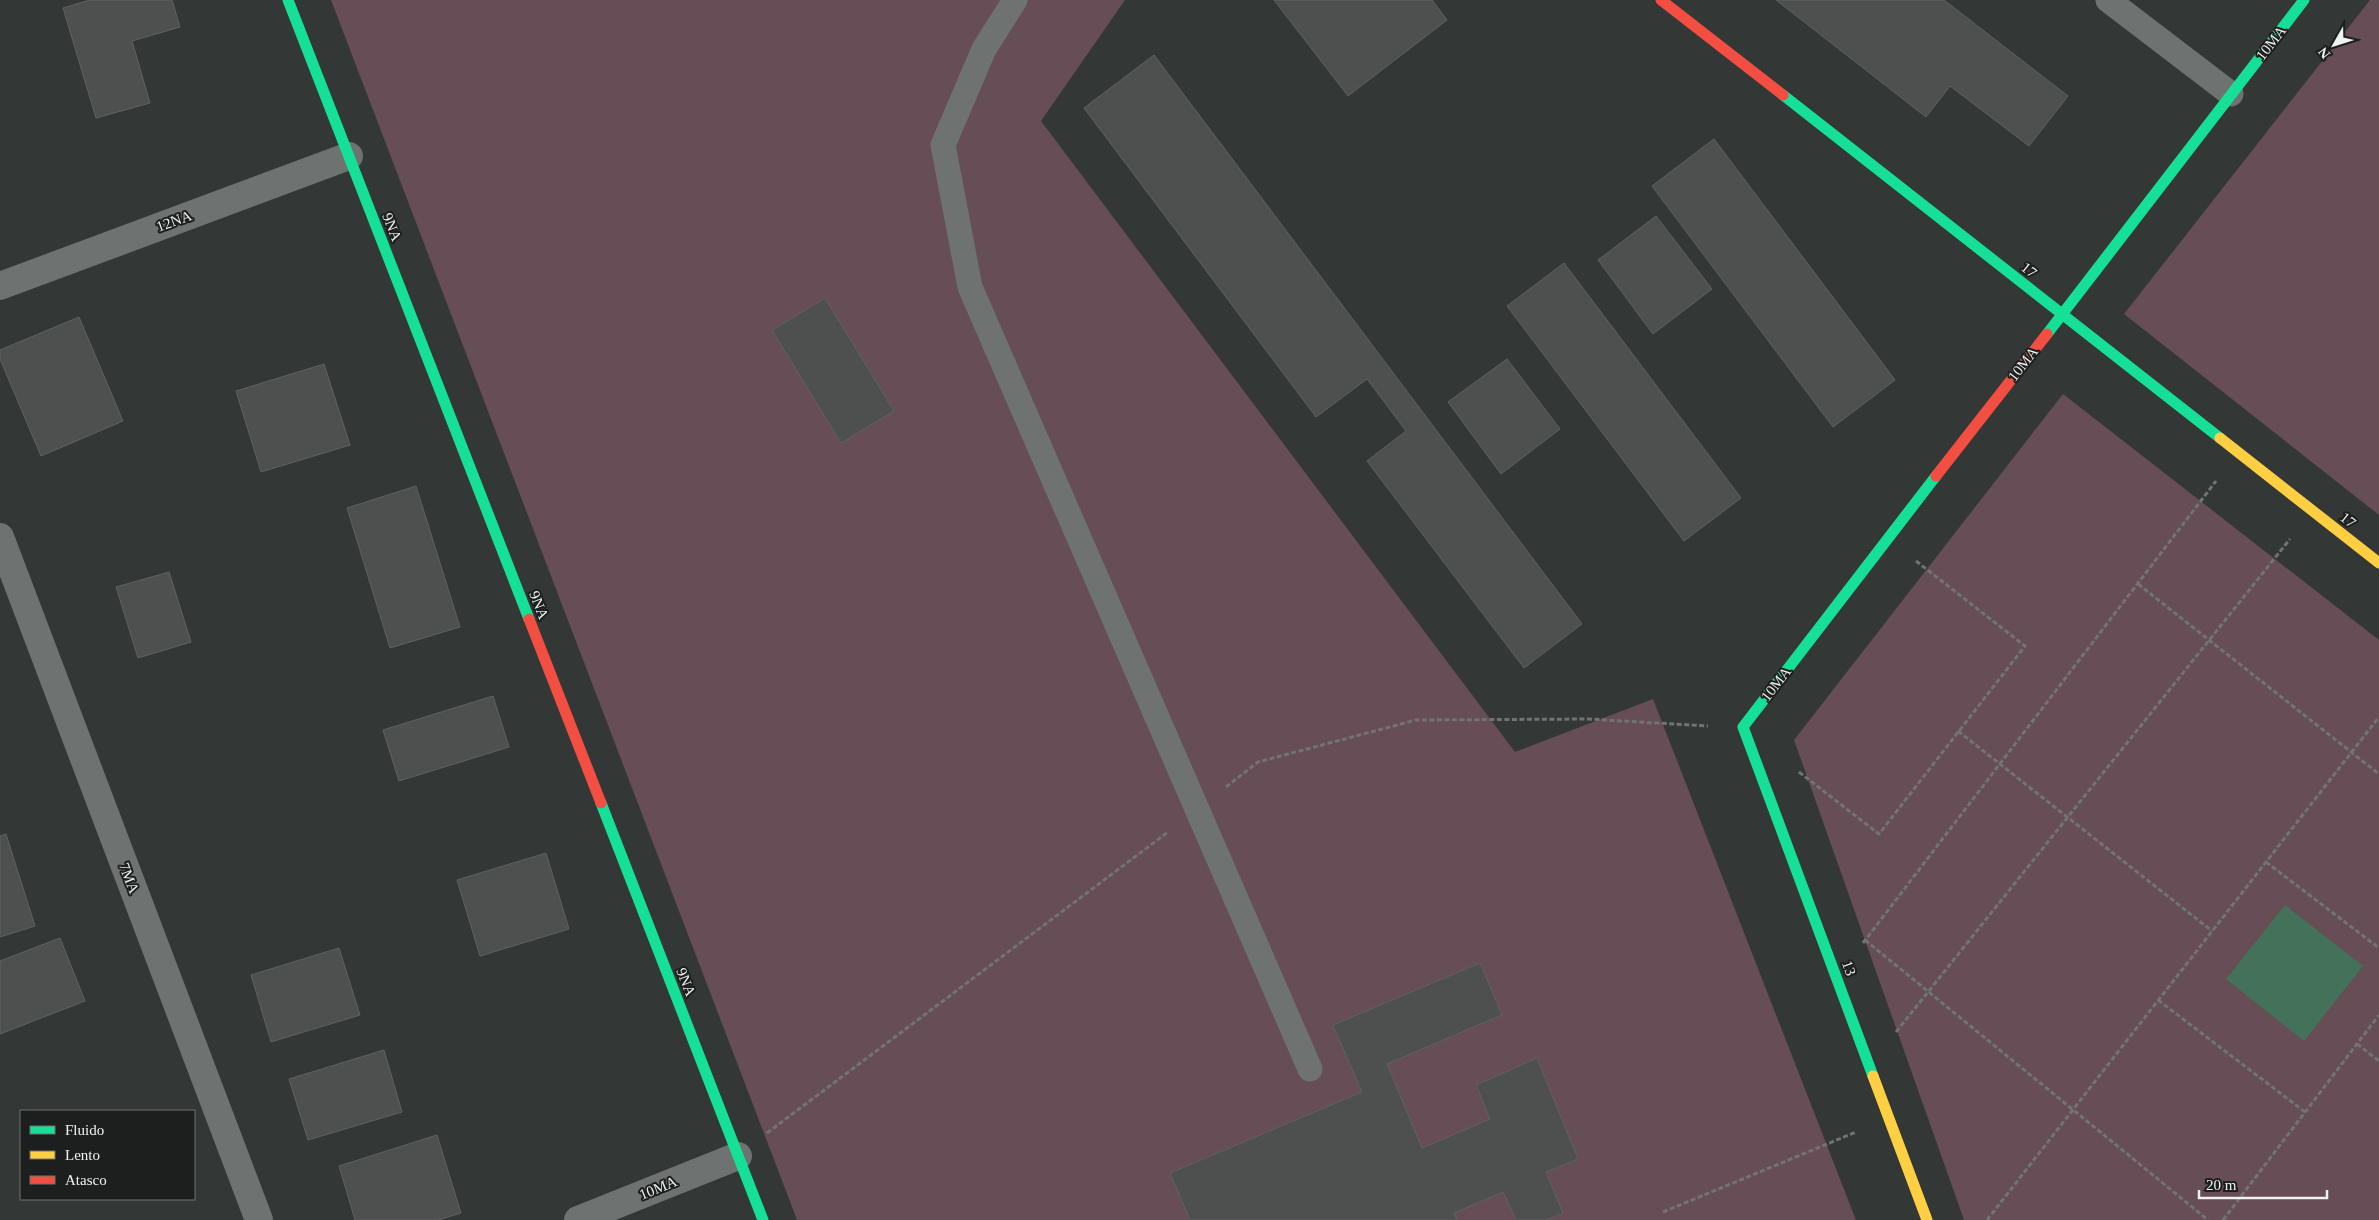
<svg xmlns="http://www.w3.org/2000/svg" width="2379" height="1220" viewBox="0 0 2379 1220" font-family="Georgia,serif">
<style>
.green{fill:#664d56}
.water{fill:#44715a}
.building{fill:#4d504e;stroke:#5f6260}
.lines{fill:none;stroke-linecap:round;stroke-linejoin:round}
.path{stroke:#717472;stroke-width:3;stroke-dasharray:5 2.5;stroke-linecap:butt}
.lane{stroke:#6e7270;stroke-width:25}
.street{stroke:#6e7270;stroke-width:28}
.fast{stroke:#16e098;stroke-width:11}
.slow{stroke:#ffcf43;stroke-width:11}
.jam{stroke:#f24e42;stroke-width:11}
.labels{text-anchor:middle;stroke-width:4;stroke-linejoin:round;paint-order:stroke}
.street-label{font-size:15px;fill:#eef2f0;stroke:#1c1f1d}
</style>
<rect width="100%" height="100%" fill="#333735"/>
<!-- green -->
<g class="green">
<path d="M331,0h794l-84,121 474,631 138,-53 203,521h-1059z"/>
<path d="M2370,0h9v515l-255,-201z"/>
<path d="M2063,394l316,246v580h-415l-170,-480z"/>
</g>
<!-- water -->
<path class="water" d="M2285,905l78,61 -59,75 -78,-62z"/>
<!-- building -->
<g class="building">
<path d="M90,0h82l8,27 -48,14 18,62 -54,15 -33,-110z"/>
<path d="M1274,0h158l15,20 -99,76z"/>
<path d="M1776,0h168l124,96 -39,50 -79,-60 -24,31z"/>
<path d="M1154,55l428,569 -58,44 -157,-207 39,-30 -39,-52 -51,38 -232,-309z"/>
<path d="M1714,139l181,241 -62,47 -181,-241z"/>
<path d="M1656,216l56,73 -59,45 -55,-74z"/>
<path d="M1564,263l177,235 -57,43 -177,-235z"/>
<path d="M825,298l69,113 -53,32 -69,-113z"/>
<path d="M79,317l44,104 -82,35 -41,-97v-9z"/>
<path d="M1507,359l53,70 -59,45 -53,-72z"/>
<path d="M324,364l26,81 -89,27 -25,-81z"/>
<path d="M416,486l44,141 -70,21 -43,-140z"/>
<path d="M169,572l22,70 -53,16 -22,-71z"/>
<path d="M493,696l16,51 -110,34 -16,-51z"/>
<path d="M6,834l29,92 -35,11v-101z"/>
<path d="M546,853l23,76 -89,27 -23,-76z"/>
<path d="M60,938l25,63 -85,33v-73z"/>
<path d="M339,948l21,67 -89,27 -20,-67z"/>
<path d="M1480,963l22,52 -115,49 35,84 68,-29 -14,-34 61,-27 41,101 -32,13 17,41 -17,7h-30l-13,-28 -49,21 3,7h-267l-20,-47 192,-81 -29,-67z"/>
<path d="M384,1050l18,62 -94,28 -19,-61z"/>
<path d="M437,1135l24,78 -23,7h-83l-16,-54z"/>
</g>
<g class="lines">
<!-- path -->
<g class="path">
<path d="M2138,584l241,190"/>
<path d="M1958,731l254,200"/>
<path d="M1799,772l80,62 146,-188 -109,-85"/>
<path d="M1226,787l32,-25 158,-42 173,-1 119,7"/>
<path d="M2266,862l113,86"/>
<path d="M1865,940l343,280"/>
<path d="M1863,943l353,-462"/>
<path d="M2158,1000l147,112"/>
<path d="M1896,1032l394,-493"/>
<path d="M2357,1044l22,17"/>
<path d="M767,1133l401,-301"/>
<path d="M1663,1212l193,-80"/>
<path d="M1987,1220l392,-503"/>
<path d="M2223,1220l156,-205"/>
</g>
<!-- lane -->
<g class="lane">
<path d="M1015,0l-31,49 -41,96 27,142 340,782"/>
<path d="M2108,0l123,94"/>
</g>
<!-- street -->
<g class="street">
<path d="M0,286l349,-130"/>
<path d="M0,537l259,683"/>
<path d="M578,1220l160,-64"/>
</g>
<!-- fast -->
<g class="fast">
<path d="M288,0l241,619"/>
<path d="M1783,95l437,343"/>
<path d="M2047,334l257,-334"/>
<path d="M601,803l162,417"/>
<path d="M1873,1076l-130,-349 193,-251"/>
</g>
<!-- slow -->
<g class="slow">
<path d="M2220,438l159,125"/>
<path d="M1873,1076l54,144"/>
</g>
<!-- jam -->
<g class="jam">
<path d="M1661,0l122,95"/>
<path d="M1936,476l111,-142"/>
<path d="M529,619l72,184"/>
</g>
</g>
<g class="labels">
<!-- street labels -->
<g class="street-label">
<text transform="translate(2271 43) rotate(-52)" y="5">10MA</text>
<text transform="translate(174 221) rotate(-20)" y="5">12NA</text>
<text transform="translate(392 227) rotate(69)" y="5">9NA</text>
<text transform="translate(2029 270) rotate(38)" y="5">17</text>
<text transform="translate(2023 364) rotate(-52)" y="5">10MA</text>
<text transform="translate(2348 520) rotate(38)" y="5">17</text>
<text transform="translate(539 605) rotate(69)" y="5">9NA</text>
<text transform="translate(1776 684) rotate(-52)" y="5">10MA</text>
<text transform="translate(129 878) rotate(69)" y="5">7MA</text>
<text transform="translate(1849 968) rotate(70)" y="5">13</text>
<text transform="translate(686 982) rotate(69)" y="5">9NA</text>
<text transform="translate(658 1188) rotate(-22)" y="5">10MA</text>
</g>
</g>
<!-- legend -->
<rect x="20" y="1110" width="175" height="90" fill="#1c1f1d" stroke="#707371"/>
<rect x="30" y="1126" width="25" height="8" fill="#16e098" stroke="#707371"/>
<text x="65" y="1135" font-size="15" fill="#eef2f0">Fluido</text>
<rect x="30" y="1151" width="25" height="8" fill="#ffcf43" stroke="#707371"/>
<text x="65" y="1160" font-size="15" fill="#eef2f0">Lento</text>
<rect x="30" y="1176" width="25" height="8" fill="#f24e42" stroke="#707371"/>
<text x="65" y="1185" font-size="15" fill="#eef2f0">Atasco</text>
<!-- north arrow -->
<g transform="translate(2334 45) rotate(231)" stroke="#1c1f1d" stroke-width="4" paint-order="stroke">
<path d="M0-4L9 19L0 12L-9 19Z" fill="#eef2f0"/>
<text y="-8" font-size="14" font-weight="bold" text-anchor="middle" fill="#eef2f0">N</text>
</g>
<!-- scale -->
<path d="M2199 1190v8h128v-8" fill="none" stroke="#eef2f0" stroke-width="2.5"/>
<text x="2206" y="1190" font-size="15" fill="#eef2f0" stroke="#1c1f1d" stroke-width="4" paint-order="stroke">20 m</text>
</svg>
